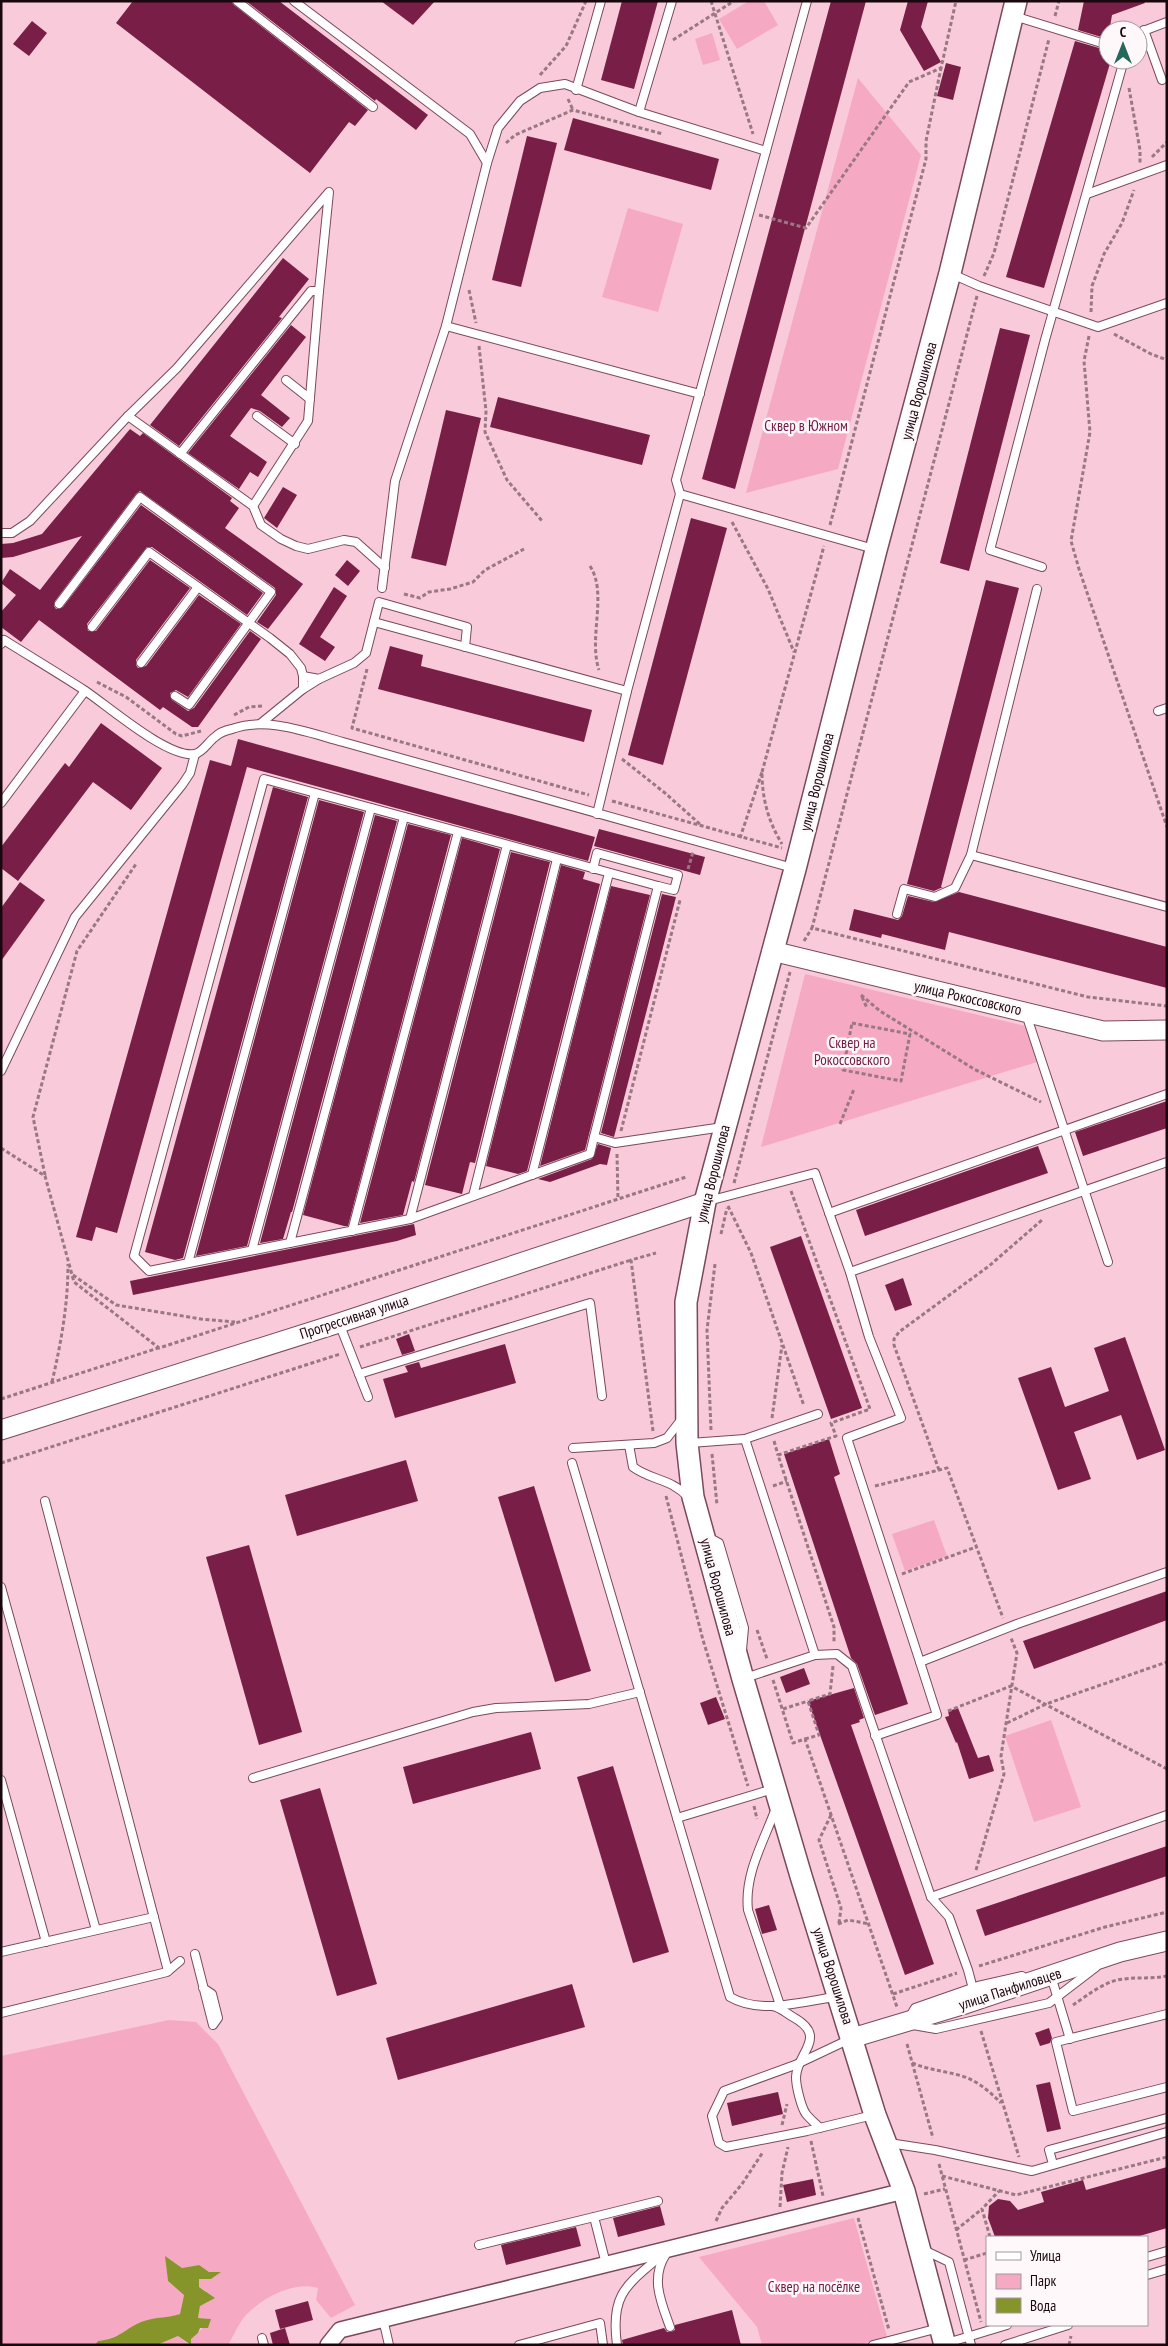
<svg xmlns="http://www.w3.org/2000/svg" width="1168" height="2346" viewBox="0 0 1168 2346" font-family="'PT Sans Narrow',sans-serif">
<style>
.green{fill:#f6a9c3}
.water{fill:#85952a}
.building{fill:#781e47}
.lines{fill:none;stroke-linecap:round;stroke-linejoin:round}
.service-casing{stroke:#7a4a5b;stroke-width:10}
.minor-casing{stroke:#7a4a5b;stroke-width:18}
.tertiary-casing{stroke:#7a4a5b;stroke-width:21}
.secondary-casing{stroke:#7a4a5b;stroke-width:24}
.path{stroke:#9a7883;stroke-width:3;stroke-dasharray:4 2.5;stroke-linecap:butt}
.service{stroke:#fff;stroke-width:8}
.minor{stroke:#fff;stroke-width:15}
.tertiary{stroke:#fff;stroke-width:19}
.secondary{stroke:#fff;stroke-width:21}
.labels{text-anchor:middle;stroke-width:5;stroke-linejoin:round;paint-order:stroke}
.street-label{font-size:15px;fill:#19070e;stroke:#fef8fa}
.park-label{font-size:15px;fill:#711942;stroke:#fef8fa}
</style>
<rect width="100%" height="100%" fill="#f9cad9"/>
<!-- green -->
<g class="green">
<path d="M749,1h15l14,24 -41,24 -18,-30z"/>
<path d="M712,33l8,27 -17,5 -8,-26z"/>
<path d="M858,78l63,77 -83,314 -92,24z"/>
<path d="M628,208l55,16 -25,88 -56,-15z"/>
<path d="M805,974l220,52 12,36 -276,85z"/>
<path d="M934,1520l13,36 -42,15 -13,-37z"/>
<path d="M1051,1720l30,87 -47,15 -29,-86z"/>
<path d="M169,2020l27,2 22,22 137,261 -24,13 -15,-18 2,-12c-24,-7 -54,9 -71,26 -8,8 -13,21 -19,31h-37v-6c8,-6 12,-13 20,-20l-13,-1 2,-13 7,-3 -1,-11 -7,-4v-8h12l9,-7h-11l-11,-7 -16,3 -7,-5 -9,1 2,17 16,13 -4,20c-8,3 -16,3 -24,5 -22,4 -37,20 -58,22l-3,4h-94v-289z"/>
<path d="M854,2218l33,119 -29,8h-96l-5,-18 -58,-70z"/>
<path d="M178,2336l11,9h-32z"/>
</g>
<!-- water -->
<path class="water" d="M165,2256l17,12 17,-3 10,7h12l-10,7h-12v8l16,11 -15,8 -2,12 13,1 -3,9h-8l-2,5 -7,6v6l-13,-9 -21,9h-62l3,-4c22,-2 27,-13 46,-20 12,-4 24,-3 36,-7l4,-19 -16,-14z"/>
<!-- building -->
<g class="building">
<path d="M133,1h98l3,4 134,105 -13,16 -6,-4 -39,51 -194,-150z"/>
<path d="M246,1h33l149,114 -12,15 -40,-31 -1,2z"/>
<path d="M381,1h54l-22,24z"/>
<path d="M622,1h36l-24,88 -33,-9z"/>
<path d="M831,1h35l-131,488 -33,-10z"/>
<path d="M908,1h20l-7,26 20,35 -17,9 -24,-41z"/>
<path d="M1084,1h60l1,2 -33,12 -4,24 -30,-9z"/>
<path d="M32,21l15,12 -18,23 -16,-12z"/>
<path d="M1075,41l31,9 -1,5 3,1v4h3l-67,228 -38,-11z"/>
<path d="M946,63l15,4 -8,33 -16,-4z"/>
<path d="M573,118l146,41 -8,31 -147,-40z"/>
<path d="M527,136l30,7 -36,144 -29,-7z"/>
<path d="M283,258l26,21 -30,38 3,1 -103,128 -29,-21z"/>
<path d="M291,325l15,12 -45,58 29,23 -8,9 -22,-16 -9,-3 -21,28 37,26 -9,15 -8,-5 -11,17 -51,-36z"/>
<path d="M1000,328l30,7 -61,236 -29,-8z"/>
<path d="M498,397l152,38 -8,30 -152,-38z"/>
<path d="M446,410l35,8 -35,148 -35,-8z"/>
<path d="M130,429l10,7 3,-3 89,65 -2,3 9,7 -14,20 78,56 -35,45 -11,-7 19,-27 -1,-7 -135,-97 -4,3 -81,107 -1,5 2,3 7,-2 78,-102 122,88 -16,22 -95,-68h-5l-60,77 1,7h8l54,-71 40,28 -54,72v5l2,3 8,-2 53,-71 42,29 -53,73 -12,-7 -6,3 2,7 16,11 6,-3 56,-77 11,8 -63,88h-6l-29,-20 -3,3 -121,-90 -18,22 -20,-15v-15l15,-17 -15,-12 9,-14 30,21 42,-54 -69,21 -12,1v-14l12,-1 29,-9z"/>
<path d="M283,487l14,8 -20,33 -13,-10z"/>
<path d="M691,518l36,10 -64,237 -35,-10z"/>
<path d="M347,560l13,11 -12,15 -13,-11z"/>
<path d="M986,580l33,8 -78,299h2l-9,4 -27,-7z"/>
<path d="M334,587l13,9 -27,41 15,10 -10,14 -26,-17z"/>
<path d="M390,646l33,9 -2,11 171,44 -8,32 -206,-53z"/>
<path d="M101,723l61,45 -31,42 -38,-28 -75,99 -17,-13v-21l64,-84 4,4z"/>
<path d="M238,739l357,98 -7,24 -341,-94 -130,466 -21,-6 -4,14 -16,-4 134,-477 21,6z"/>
<path d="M273,787l35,10 -125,461 -8,2 -30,-8z"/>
<path d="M319,800l45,12 -117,434 -51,10z"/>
<path d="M375,815l22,6 -105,391h-1l-8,27 -23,4z"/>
<path d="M408,824l43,11 -103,391h-4l-41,-11z"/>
<path d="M599,829l106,28 -5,18 -106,-29z"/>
<path d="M462,838l38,11 -86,333 -2,-1 -9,34 -43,8z"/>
<path d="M511,852l39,10 -75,301 -5,-1 -8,32 -37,-9z"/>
<path d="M561,865l24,7 -2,7 17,5 -73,287 -9,3 -32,-8z"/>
<path d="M20,882l25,18 -44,61v-53z"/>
<path d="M611,886l39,9 -65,255 -45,16z"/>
<path d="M959,892l208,55v41l-218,-56 -4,18 -63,-16 -1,4 -32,-8 5,-21 44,11 4,-4 6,-20 26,6z"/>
<path d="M662,894l14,3 -62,240 -13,-4z"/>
<path d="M1167,1101v27l-84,28 -8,-24z"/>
<path d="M598,1144l13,4 -4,17 -7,-1 -50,18 -12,-3 54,-20z"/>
<path d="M1038,1146l10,27 -183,63 -9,-26z"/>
<path d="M414,1224l2,11 -19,6 -264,54 -3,-14z"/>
<path d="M801,1236l61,172 -31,11 -61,-172z"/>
<path d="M903,1278l9,27 -17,6 -10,-26z"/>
<path d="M409,1334l6,17 -13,4 -6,-16z"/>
<path d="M1125,1337l40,113 -28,10 -16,-45 -47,17 17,47 -33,11 -40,-112 33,-11 14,40 44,-16 -15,-43z"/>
<path d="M505,1344l11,39 -121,35 -12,-39 25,-7 -3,-6 14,-4 2,6z"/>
<path d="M829,1439l11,35 -6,3 74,227 -33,11 -18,-51 -6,-6 -67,-204z"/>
<path d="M406,1460l12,41 -121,35 -12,-41z"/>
<path d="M534,1486l57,185 -36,11 -57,-185z"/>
<path d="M249,1545l53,187 -43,13 -53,-188z"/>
<path d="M1167,1591v29l-133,49 -11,-28z"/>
<path d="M804,1668l6,16 -24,9 -6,-16z"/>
<path d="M854,1688l10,30 -5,2 1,2 -9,3 83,239 -29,11 -97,-274z"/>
<path d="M716,1697l9,22 -17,6 -8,-22z"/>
<path d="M958,1708l20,50 11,-3 5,16 -25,8 -12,-37 -1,1 -11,-26 4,-1 -1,-5z"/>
<path d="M531,1732l10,37 -128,35 -10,-37z"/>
<path d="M613,1766l56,186 -36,11 -56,-186z"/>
<path d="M320,1788l57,196 -40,12 -57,-196z"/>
<path d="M1167,1846v30l-182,60 -9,-26z"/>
<path d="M769,1905l8,25 -15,4 -7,-25z"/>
<path d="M572,1984l13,43 -187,53 -12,-42z"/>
<path d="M1049,2028l3,10 -2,5 -10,3 -5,-13z"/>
<path d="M1050,2082l11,47 -14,3 -11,-47z"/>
<path d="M778,2092l5,22 -51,12 -5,-23z"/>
<path d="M1167,2167v61l-31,9h-141l-7,-19 1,-12 9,-7 12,2 8,9 26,-8 -3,-10 42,-12 3,10z"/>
<path d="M813,2179l3,16 -29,7 -4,-17z"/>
<path d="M660,2206l5,19 -47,12 -5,-19z"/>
<path d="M576,2227l5,19 -75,19 -5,-20z"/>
<path d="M308,2301l5,19 -33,9 -5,-19z"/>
<path d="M732,2310l9,35h-118l-1,-5 42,-12 3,4h4l4,-2v-5z"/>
<path d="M285,2328l5,17h-17l-3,-12z"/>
</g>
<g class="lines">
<defs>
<g id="service">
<path d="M237,1l136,106"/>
<path d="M294,1l176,133 17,29"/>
<path d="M1014,16l94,29"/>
<path d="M1144,30l18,50"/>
<path d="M1138,33l29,-11"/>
<path d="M576,90l25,-89"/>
<path d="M639,112l33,-111"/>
<path d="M1087,194l80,-29"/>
<path d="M952,274l27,12 119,41 69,-24"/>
<path d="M446,326l254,68"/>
<path d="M286,380l24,19"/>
<path d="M128,416l49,-48 152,-176 -10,99h-8l-131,163"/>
<path d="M257,416l38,28"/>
<path d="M680,494l194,55"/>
<path d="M253,506l55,-85 11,-130"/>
<path d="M1,533h11l18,-12 98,-105 125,90 8,19 20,14 15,7 12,3 36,-9 12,2 29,26"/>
<path d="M1042,567l-52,-17 55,-210 79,-280"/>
<path d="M382,588l13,-107 51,-155 41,-163 11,-35 22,-27 20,-13 25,-4 74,28 127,39"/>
<path d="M59,604l81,-107 131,95 -82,113 -14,-9"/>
<path d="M374,622l253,69"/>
<path d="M92,627l57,-75 121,86 20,16 11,14 2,8 16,3 35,-16 12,-10 13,-51 88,25 -2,20"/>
<path d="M1,644l3,-4c27,17 54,33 80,50 23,15 84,69 111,64 8,-2 13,-12 20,-17 4,-4 12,-7 17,-8 35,-13 77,4 111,13l450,126"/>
<path d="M141,663l57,-76"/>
<path d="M303,689l16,-10"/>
<path d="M1158,711l9,-3"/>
<path d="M260,724l43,-35v-13"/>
<path d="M1,803l84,-112"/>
<path d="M597,814l30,-123 53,-197 -4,-14 131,-479"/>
<path d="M971,855l196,52"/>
<path d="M593,869l4,-16 81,22 -4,15 -16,-4c-131,-36 -263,-72 -394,-107l-130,477 15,15 261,-52 180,-65 4,-17 21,6 108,-16"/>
<path d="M897,914l7,-25 31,8 20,-9 16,-33 66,-266"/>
<path d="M1026,1014l82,248"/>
<path d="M1,1071l74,-154 107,-132 8,-12 5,-19"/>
<path d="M594,1137l64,-251"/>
<path d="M532,1175l77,-302"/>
<path d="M473,1196l84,-337"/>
<path d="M708,1201l107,-28 35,99 19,65 32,81 -54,20 73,224"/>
<path d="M829,1213l338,-119"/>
<path d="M410,1219l97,-374"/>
<path d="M352,1231l106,-399"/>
<path d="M290,1243l114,-426"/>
<path d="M252,1250l119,-442"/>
<path d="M188,1263l127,-470"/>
<path d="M850,1272l317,-110"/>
<path d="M339,1323l29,74"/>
<path d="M359,1374l231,-71 12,93"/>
<path d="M745,1439l73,-25"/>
<path d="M690,1443l55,-4 70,216 -70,23"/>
<path d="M629,1445l4,22c19,14 38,11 56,31"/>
<path d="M573,1448l81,-5 13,-5 14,-18"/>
<path d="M572,1463l158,534c31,18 73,4 106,0"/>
<path d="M45,1501l123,470"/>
<path d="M708,1537l11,6 25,85 -2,22"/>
<path d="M1,1587l95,343"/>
<path d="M815,1655l22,-1 15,12 79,231 18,20 19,53 8,30"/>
<path d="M875,1736l62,-21 -17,-53 97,-38 150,-52"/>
<path d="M253,1778l220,-66 23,-4 93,-4 51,-12"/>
<path d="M1,1780l45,162"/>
<path d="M776,1808c-12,33 -32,66 -28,102l32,95"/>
<path d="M677,1818l96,-29"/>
<path d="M931,1897l236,-82"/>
<path d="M1,1952l153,-35"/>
<path d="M195,1954l18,71 5,-7 -6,-24 -9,-6"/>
<path d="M1051,1976l19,63"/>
<path d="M772,2006c8,1 14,7 21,11 36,20 4,35 3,60 0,9 5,30 10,37 4,5 10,10 14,14"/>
<path d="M1,2013l166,-41 13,-11"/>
<path d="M1167,2014l-111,28 17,69 94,-24"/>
<path d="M909,2018l6,-10 63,-22 44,-10"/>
<path d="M913,2025l23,4 113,-26 47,-36"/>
<path d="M850,2039l-55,26 -71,26 -12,25 7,27 7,4 81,-16 66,-16"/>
<path d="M889,2143l46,7 97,21 135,-39"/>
<path d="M1053,2164l-4,-14 118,-32"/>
<path d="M594,2217l64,-16"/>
<path d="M479,2245l115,-28 12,47"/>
<path d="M924,2250l25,12 22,83"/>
<path d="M666,2254c-16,24 -5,48 4,73"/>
<path d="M1147,2257l20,-6"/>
<path d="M1147,2275l20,-6"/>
<path d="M383,2319l6,26"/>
<path d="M262,2338l2,7"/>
<path d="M947,2343l60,-18"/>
<path d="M519,2345l81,-22 3,22"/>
<path d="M617,2345c-7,-52 10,-60 46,-91"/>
<path d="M873,2345l66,-17"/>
<path d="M1005,2345l63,-20"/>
</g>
<path id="minor" d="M328,2345l12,-15 564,-139"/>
<g id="tertiary">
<path d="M772,951l331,80 64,-1"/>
<path d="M1,1430l338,-107 366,-121"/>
<path d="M852,2038l110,-33 158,-53 47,-11"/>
</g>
<path id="secondary" d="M945,2345l-41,-154 -29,-76 -74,-239 -58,-197 -50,-182 -6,-54 -1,-141 19,-100 90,-333 81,-319 74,-277 66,-272"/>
</defs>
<!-- service casing -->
<use href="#service" class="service-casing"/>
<!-- minor casing -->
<use href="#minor" class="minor-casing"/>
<!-- tertiary casing -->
<use href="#tertiary" class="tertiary-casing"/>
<!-- secondary casing -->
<use href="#secondary" class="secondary-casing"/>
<!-- path -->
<g class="path">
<path d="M711,1l42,133"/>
<path d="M1055,16l4,-15"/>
<path d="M673,40l61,-39"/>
<path d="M540,75l26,-29 20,-45"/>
<path d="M1129,88l11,62v13"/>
<path d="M568,99l5,11"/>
<path d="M506,143l9,-8 58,-25 90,24"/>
<path d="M1152,157l15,-15"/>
<path d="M759,215l47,13 103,-146 32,-14 15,-67"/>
<path d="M984,276l10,-23 55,-214"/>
<path d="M469,290l7,33"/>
<path d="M977,296l-165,632 276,69 79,9"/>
<path d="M1091,312l1,-26 12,-32 18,-31 12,-33"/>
<path d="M1114,334l37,20 16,6"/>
<path d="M1089,336l-5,25 6,71 -19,109 8,28 88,258"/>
<path d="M479,346l7,65 -1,21 22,48 36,42"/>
<path d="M732,522l36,67 26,63"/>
<path d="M830,525l96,-366v-18l15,-73"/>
<path d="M590,566c18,28 -2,71 9,104"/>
<path d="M404,594l16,4 9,-6 21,-3 23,-7 12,-12 39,-21"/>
<path d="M367,669l-15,59 237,67"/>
<path d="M97,682l29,15 50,37 6,2 19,-5"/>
<path d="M234,715l15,-8 14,-1"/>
<path d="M622,759l43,34 37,33"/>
<path d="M762,772l62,-226"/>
<path d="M612,801l170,47"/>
<path d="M740,838l22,-66c0,26 6,49 20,72"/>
<path d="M688,869l5,-17"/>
<path d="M804,941l8,-13"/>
<path d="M861,995l19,16 94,58 67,33"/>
<path d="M862,997l5,11"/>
<path d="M852,1023l58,11 -9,47 -58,-11z"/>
<path d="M840,1124l14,-35"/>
<path d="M621,1131l59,-231"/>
<path d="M1,1148l44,28 29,106 85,66 527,-171"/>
<path d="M617,1154l1,45"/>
<path d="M45,1175l-12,-58 44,-166 59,-87"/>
<path d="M734,1183l56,-211"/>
<path d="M791,1191l79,218 -39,14 5,13 -58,19 56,172v15"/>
<path d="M728,1206l23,47 53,153"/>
<path d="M721,1234l6,-26"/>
<path d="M73,1275l43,30 85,14 34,3"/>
<path d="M360,1347l271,-87"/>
<path d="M52,1382c9,-39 16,-77 16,-118"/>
<path d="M1,1399l157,-51"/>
<path d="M772,1418l10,-73"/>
<path d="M711,1430l-4,-100 8,-66"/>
<path d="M653,1431l-22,-171 25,-7"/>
<path d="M774,1441l4,14"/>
<path d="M712,1454l5,51"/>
<path d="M1,1463l339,-109"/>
<path d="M939,1470l-45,-125v-6l5,-7 90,-66 53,-46"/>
<path d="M773,1486l14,-5"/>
<path d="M875,1486l72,-18 56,150"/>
<path d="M666,1496l37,144 45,146"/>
<path d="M902,1574l74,-27"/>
<path d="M757,1630l10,29"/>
<path d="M773,1680l20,63 12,-4 92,268"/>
<path d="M783,1709l25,-8"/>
<path d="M948,1711l63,-25 156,83"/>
<path d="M1007,1723l39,-19 121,-42"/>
<path d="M805,1739l14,-4 -11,-34 22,-7 3,-28"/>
<path d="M754,1806l3,13"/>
<path d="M831,1815l-12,25 22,68 -2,15"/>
<path d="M976,1870l28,-96 -3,-18 16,-103 -6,-15"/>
<path d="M838,1924l10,-4 22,4"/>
<path d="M979,1966l126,-39 62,-15"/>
<path d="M893,1994l64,-21"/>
<path d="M1073,2005c15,-10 33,-25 51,-26 15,-2 28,0 43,-3"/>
<path d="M981,2031l38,126"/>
<path d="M907,2044l26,94"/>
<path d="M912,2063c17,7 33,8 50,13 16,5 28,16 39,27"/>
<path d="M782,2125l5,-21"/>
<path d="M811,2141l12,55"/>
<path d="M939,2164l42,158"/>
<path d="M942,2176l74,19 151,-38"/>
<path d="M924,2194l21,-5"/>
<path d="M780,2207l2,-34 6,-26"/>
<path d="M858,2218l31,112"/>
<path d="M716,2221l6,-13 20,-24 21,-32"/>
<path d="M956,2230l26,-21"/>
<path d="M990,2237l-8,-28 17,-18"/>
<path d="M964,2260l23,-7"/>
<path d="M1069,2345l2,-9"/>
</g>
<!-- service -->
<use href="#service" class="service"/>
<!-- minor -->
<use href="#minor" class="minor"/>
<!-- tertiary -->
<use href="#tertiary" class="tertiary"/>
<!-- secondary -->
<use href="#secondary" class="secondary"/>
</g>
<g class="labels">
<!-- street labels -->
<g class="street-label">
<text transform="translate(919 391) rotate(-75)" y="5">улица Ворошилова</text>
<text transform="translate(817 782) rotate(-76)" y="5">улица Ворошилова</text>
<text transform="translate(968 998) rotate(13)" y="5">улица Рокоссовского</text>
<text transform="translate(713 1174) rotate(-76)" y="5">улица Ворошилова</text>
<text transform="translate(354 1317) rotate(-18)" y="5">Прогрессивная улица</text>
<text transform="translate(718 1587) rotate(75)" y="5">улица Ворошилова</text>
<text transform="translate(833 1976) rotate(72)" y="5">улица Ворошилова</text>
<text transform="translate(1010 1989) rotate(-18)" y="5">улица Панфиловцев</text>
</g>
<!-- park labels -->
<g class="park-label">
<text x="806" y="431">Сквер в Южном</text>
<text x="852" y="1048">Сквер на<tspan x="852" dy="17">Рокоссовского</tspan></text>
<text x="814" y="2292">Сквер на посёлке</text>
</g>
</g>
<!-- border -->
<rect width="1168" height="2346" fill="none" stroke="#19070e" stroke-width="5"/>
<!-- legend -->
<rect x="986" y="2236" width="162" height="90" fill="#fef8fa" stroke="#a2989c"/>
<rect x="996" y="2252" width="25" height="8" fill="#ffffff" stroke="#a2989c"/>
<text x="1030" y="2261" font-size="15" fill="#19070e">Улица</text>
<rect x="996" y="2274" width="25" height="15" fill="#f6a9c3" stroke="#a2989c"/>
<text x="1030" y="2286" font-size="15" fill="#19070e">Парк</text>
<rect x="996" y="2298" width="25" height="15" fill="#85952a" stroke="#a2989c"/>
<text x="1030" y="2311" font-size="15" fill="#19070e">Вода</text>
<!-- north arrow -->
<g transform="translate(1123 45)"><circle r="24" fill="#fef8fa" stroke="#a2989c"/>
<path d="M0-4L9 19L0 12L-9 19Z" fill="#25695b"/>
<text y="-8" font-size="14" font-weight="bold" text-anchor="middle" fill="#19070e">С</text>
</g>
</svg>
